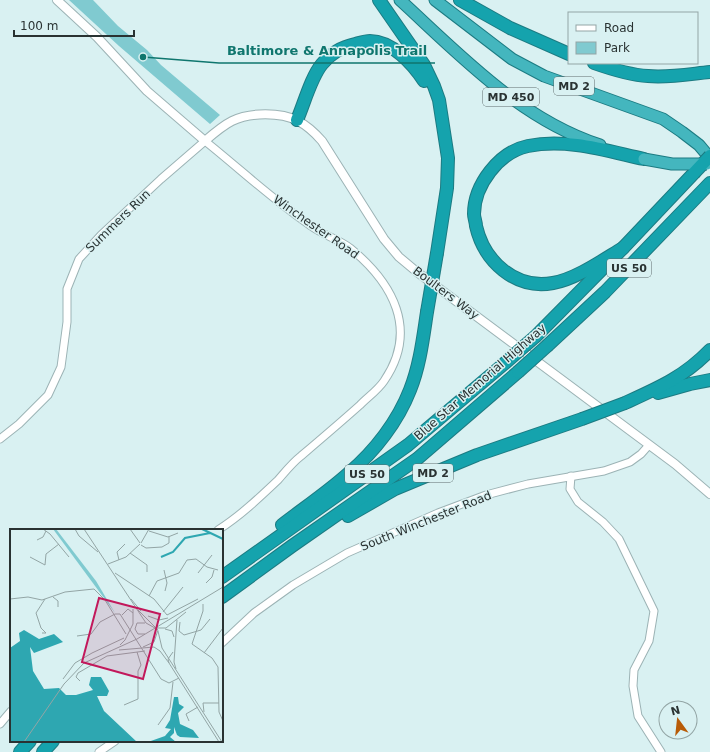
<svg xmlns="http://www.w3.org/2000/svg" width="710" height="752" viewBox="0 0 710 752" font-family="'DejaVu Sans',sans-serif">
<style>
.green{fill:#80cad0}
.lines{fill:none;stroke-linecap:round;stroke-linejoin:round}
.minor-casing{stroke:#9cb3b5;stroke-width:9}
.tertiary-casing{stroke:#9cb3b5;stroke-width:10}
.trunk-casing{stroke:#1c7b82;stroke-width:13}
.motorway-casing{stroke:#1c7b82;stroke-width:14}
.minor{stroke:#fff;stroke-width:7}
.tertiary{stroke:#fff;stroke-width:8}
.trunk{stroke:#44b6be;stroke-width:11}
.motorway{stroke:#15a3ad;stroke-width:12}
.trunk-bridge-casing{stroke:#1c7b82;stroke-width:13;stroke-linecap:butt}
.motorway-bridge-casing{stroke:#1c7b82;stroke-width:14;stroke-linecap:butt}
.trunk-bridge{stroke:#44b6be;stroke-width:11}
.motorway-bridge{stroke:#15a3ad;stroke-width:12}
.labels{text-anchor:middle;stroke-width:3;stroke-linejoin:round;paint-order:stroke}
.shield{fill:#d9f1f2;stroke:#5e6b6c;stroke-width:1}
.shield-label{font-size:11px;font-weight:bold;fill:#293232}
.street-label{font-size:12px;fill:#293232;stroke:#d9f1f2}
.inset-river{fill:none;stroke:#2ea7b1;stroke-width:2}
.inset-road{fill:none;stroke:#93a5a5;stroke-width:1}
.view{fill:#c2185b;fill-opacity:0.15;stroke:#c2185b;stroke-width:2}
.inset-edge{fill:none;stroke:#293232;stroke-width:2}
.leader{fill:none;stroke:#0f766e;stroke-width:1.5}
.callout-dot{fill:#0f766e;stroke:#d9f1f2;stroke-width:1.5}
.callout-label{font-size:13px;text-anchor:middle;font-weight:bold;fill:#0f766e;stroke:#d9f1f2;stroke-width:3;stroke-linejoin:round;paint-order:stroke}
</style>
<rect width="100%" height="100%" fill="#d9f1f2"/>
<!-- green -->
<path class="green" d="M69,0h24l25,26 29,24 14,15 59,50 -10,9 -91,-78z"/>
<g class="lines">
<defs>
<g id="minor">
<path d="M0,439l19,-15 29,-29 13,-28 6,-45v-33l12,-30 22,-24 60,-56 44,-38c35,28 68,59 106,85 12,9 27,13 39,22 43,35 69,82 34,133 -6,9 -16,16 -24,24 -19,17 -39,34 -59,51 -9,7 -16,16 -23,24 -19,18 -38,36 -60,50"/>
<path d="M571,476l-1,13 8,13 25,20 16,17 35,72 -5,30 -15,29 -1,16 5,30 23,36"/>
<path d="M222,643l32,-30 39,-28 54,-32 91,-40 48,-18 42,-11 76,-13 26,-9 11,-8 8,-9"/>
<path d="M0,724l11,-13"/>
<path d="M99,752l16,-11"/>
</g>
<path id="tertiary" d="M57,0l40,37 50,54 58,50c8,-7 17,-15 27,-20 18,-9 49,-9 66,0 10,5 17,12 24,20l62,98 15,18 18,15 258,192 35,30"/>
<g id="trunk">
<path d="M400,0c60,55 120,119 200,145"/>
<path d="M435,0l77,59 32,17 119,43 19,13 17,13 11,13"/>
</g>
<g id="motorway">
<path d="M379,0l45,65 10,21 5,14 9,58 -1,30 -10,65"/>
<path d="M460,0l50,28 59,26"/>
<path d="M594,63c17,6 35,12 54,13 20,2 42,-2 62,-4"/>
<path d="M297,120c7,-16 14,-43 25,-56 9,-11 19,-17 33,-20 4,-1 10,-3 15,-3 22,0 43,23 54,40"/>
<path d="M623,248c-20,12 -47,31 -70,35 -38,7 -69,-22 -77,-57 0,-4 -2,-8 -2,-12 0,-29 25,-62 54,-68 39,-8 79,5 116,13"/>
<path d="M536,336l87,-88 71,-75"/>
<path d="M548,345l57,-53 105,-109"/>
<path d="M658,393l32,-9 20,-4"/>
<path d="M625,403c33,-15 59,-26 85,-53"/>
<path d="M348,516l47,-27 82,-34 105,-36"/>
<path d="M282,525c22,-17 46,-33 67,-52 26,-22 49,-52 61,-83 10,-25 13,-52 17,-78"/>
<path d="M222,577l186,-132 97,-82"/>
<path d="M222,597l70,-51 125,-87 101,-87"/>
<path d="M20,752l10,-11"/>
<path d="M43,752l10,-11"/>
</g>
</defs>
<!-- minor casing -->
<use href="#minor" class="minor-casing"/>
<!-- tertiary casing -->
<use href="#tertiary" class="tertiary-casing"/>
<!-- trunk casing -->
<use href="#trunk" class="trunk-casing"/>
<!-- motorway casing -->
<use href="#motorway" class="motorway-casing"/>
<!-- minor -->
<use href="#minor" class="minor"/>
<!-- tertiary -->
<use href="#tertiary" class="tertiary"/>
<!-- trunk -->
<use href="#trunk" class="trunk"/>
<!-- motorway -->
<use href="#motorway" class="motorway"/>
<defs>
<path id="trunk-bridge" d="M644,159l28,5h35"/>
<g id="motorway-bridge">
<path d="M694,173l16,-17"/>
<path d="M427,312l10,-59"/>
<path d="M505,363l31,-27"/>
<path d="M518,372l30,-27"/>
<path d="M582,419l43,-16"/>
</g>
</defs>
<!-- trunk-bridge casing -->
<use href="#trunk-bridge" class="trunk-bridge-casing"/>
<!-- motorway-bridge casing -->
<use href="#motorway-bridge" class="motorway-bridge-casing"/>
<!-- trunk-bridge -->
<use href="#trunk-bridge" class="trunk-bridge"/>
<!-- motorway-bridge -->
<use href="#motorway-bridge" class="motorway-bridge"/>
</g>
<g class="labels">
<!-- shield labels -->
<g class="shield">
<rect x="554" y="77" width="40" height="18" rx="3"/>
<rect x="483" y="88" width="56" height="18" rx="3"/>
<rect x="607" y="259" width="44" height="18" rx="3"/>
<rect x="413" y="464" width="40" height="18" rx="3"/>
<rect x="345" y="465" width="44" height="18" rx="3"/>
</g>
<g class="shield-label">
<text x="574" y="90">MD 2</text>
<text x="511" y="101">MD 450</text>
<text x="629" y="272">US 50</text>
<text x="433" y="477">MD 2</text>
<text x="367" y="478">US 50</text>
</g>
<!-- street labels -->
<g class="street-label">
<text transform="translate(118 221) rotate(-44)" y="4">Summers Run</text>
<text transform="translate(316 227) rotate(35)" y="4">Winchester Road</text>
<text transform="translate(446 293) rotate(37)" y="4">Boulters Way</text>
<text transform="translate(480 382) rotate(-41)" y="4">Blue Star Memorial Highway</text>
<text transform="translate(426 521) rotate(-22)" y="4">South Winchester Road</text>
</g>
</g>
<!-- overview -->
<g transform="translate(10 529)">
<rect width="213" height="213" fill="#d9f1f2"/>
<path d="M43,0h3l40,52 19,32z" fill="#80cad0"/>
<path d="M14,101l15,9 15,-5 9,8 -29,11 -4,-6 3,24 11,18 15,-1 7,7h10l17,-5 -4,-5 2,-8h10l8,14 -2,5h-10l7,15 33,31h-127v-94l10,-7 -1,-8zM164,168h4l1,7 5,3 -6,6 2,11 13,6 6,8 -19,-1 -3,-2 -3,-8v6l-4,4 6,5h-28l17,-6 6,-7 -6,-1 5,-8z" fill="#2ea7b1"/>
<path class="inset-river" d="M192,0l21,10M151,28l12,-5 12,-14 25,-5"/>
<path class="inset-road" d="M33,0l7,5 19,23M65,0l4,7 19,16M74,0l62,94 9,5h11l20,-16M120,0l10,14M139,2l19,6 10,-4M27,11l6,-3 3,-6M131,14l8,-14M131,16l5,3 16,-1 7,-4v-7M120,24l17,12v7M20,28l15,8 1,-11 13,-10M109,31l-2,-8 8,-8M98,35l18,-7 14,-13M154,41l3,13 -2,8M105,44l39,26 13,16 31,-16M188,44l14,-18M196,54l6,-6 2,-7M139,67l8,-15 22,-8 8,-13 9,-1 11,8 11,3M43,68l5,4v6M0,70l18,-2 14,3 23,-8 29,-3 11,11 21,34M121,70l10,12M193,75v7l-11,33 20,14 6,9 1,45 4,9M128,81l20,20 -4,12 -11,5M153,83l20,-25M112,86l6,-6 5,4M138,87l11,4 9,-2M170,93l-1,9 5,4 17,-5 9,-11M155,100l7,2 2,6M148,102l4,17 60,94M32,104h4l-5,-5 -5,-15 9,-14M135,105h-7l-3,-5 2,-6h8M67,107l14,-2 9,-12 15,-8h5l41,65 8,4 10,-5M110,116l5,-5 8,-16v-15M109,121l35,-3 6,4 9,12M163,123l-5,7 1,4 50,79M194,124l19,-25M166,140l-2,-7 3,-42M53,150l12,-16 17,-10 32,-15M70,152l-4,-4 2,-4 29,-17 38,-5M114,176l14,-6v-28l3,-6 -4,-13M194,183l-1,-9h16M179,192l-3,-7 12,-7M148,196l12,-17 3,-26M14,213l40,-58 20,-21 53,-24 86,-52"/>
<path class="view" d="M89,69l61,16 -17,65 -61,-17z"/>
<rect width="213" height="213" class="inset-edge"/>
</g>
<!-- callouts -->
<path class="leader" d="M143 57L219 63H435"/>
<circle class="callout-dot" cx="143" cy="57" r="4"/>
<g class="callout-label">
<text x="327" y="55">Baltimore &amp; Annapolis Trail</text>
</g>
<!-- legend -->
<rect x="568" y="12" width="130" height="52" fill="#d9f1f2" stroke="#93a5a5"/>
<rect x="576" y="25" width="20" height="6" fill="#ffffff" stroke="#93a5a5"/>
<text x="604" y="32" font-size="12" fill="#293232">Road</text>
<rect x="576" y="42" width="20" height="12" fill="#80cad0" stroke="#93a5a5"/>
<text x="604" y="52" font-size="12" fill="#293232">Park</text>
<!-- north arrow -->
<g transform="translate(678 720) rotate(345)"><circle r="19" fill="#d9f1f2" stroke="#93a5a5"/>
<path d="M0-3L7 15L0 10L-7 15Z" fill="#b85b07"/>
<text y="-6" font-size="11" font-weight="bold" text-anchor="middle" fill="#293232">N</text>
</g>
<!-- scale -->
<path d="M14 30v6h120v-6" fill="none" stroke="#293232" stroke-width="2"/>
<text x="20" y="30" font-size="12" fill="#293232" stroke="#d9f1f2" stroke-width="3" paint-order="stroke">100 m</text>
</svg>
